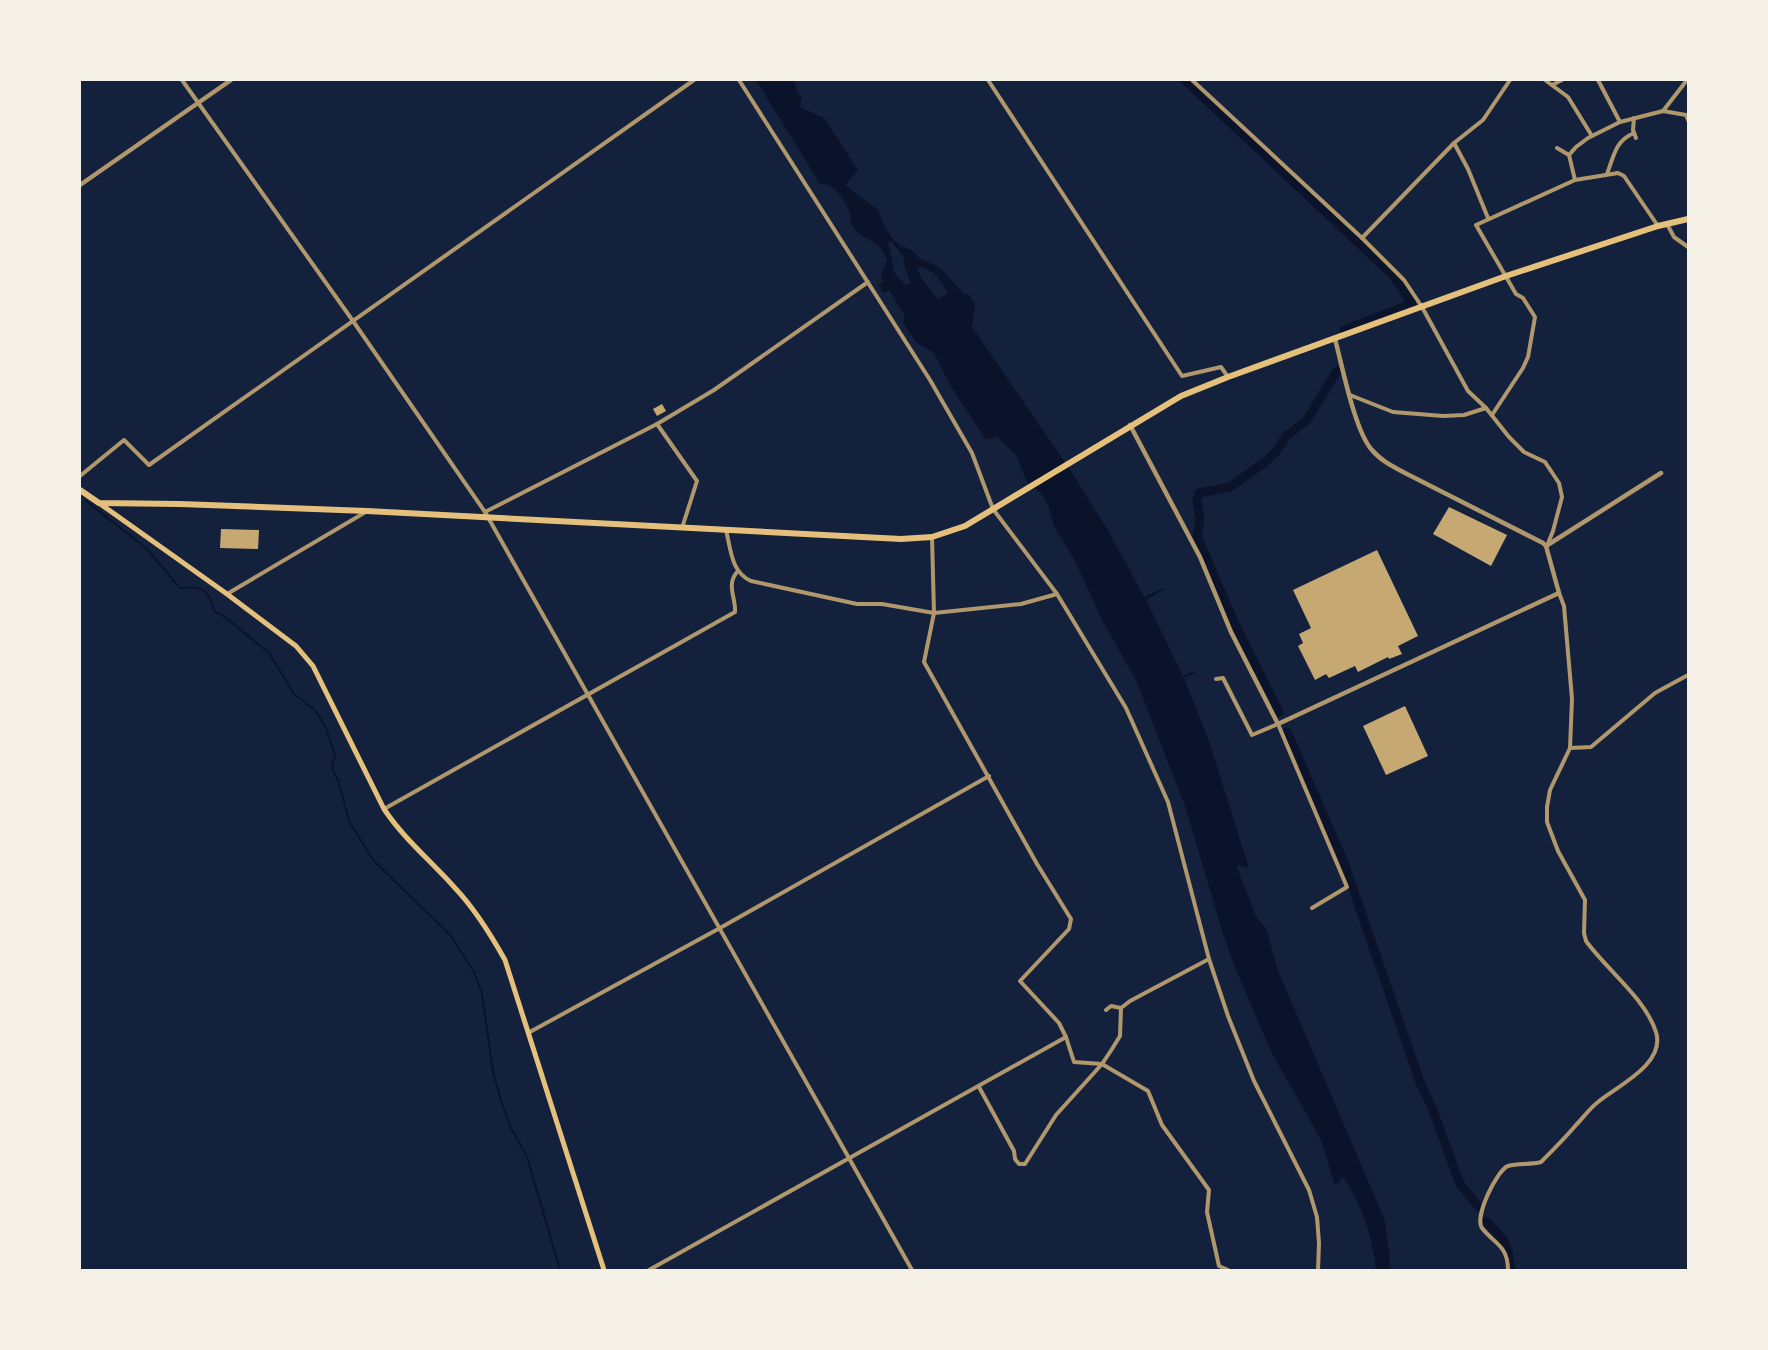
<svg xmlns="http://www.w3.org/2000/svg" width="1768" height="1350" viewBox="0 0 1768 1350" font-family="'Public Sans',sans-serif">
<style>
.water{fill:#0b132b;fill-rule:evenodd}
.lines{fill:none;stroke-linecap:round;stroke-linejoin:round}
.stream{stroke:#0b132b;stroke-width:2}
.canal{stroke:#0b132b;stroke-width:9}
.river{stroke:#0b132b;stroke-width:15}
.building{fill:#c6a872}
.minor{stroke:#b1986c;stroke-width:4}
.tertiary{stroke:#b1986c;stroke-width:4.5}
.secondary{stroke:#e5c07b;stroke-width:5}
.primary{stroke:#e5c07b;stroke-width:6}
</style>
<rect width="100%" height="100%" fill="#14213d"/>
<!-- water -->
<path class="water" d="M756,80h23l23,16 -3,11 25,11 34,52 -13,15 33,25 7,17 7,11 9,8 11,4 8,9 19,8 25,27h4l7,10 -3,23 103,150 34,55 35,65 19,-9v2l-17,10 37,76 11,-5 1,2 -11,5 25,63 40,127 -10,-3 -2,3 19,48 11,14 10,38 108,253 6,49h-15c-4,-35 -13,-62 -32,-92l-4,1 -1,4 -4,2 -14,-45 -49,-87 -36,-83 -13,-36 -38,-128 -49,-126 -33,-58 -29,-63 -20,-33 -6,-21 -6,-11 -15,-12 -11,-27 -19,-18 -11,2 -2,-2 -32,-49 -19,-36 -16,-9 -14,-20 2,-7 -16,-26 -6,3 -4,-8 4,-4 -2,-4 6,-17c-9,-23 -23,-18 -34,-33 -4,-5 -1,-9 -3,-14 -2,-8 -13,-24 -20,-27 -3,-2 -7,-2 -10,-2zM888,242h4l12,16v7l7,20 -7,-1 -9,-10zM920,267c15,4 21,13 28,27l-10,5 -16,-20 -5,-10z"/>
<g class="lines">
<!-- stream -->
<path class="stream" d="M86,501l60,47 34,40c21,-2 30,1 34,23l11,6 44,36 25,41 21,16 11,18 9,27 -3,13 7,15 10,38 24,39 78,76 23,36 8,22 11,78 9,32 9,24 16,29 33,113"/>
<!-- canal -->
<g class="canal">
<path d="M1185,80l209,196 18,28 -68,26"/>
<path d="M1279,712l-46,-92 -36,-84 3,-17 -3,-19 2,-7 31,-6 35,-25 11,-10 10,-16 20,-15 31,-50"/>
<path d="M1287,732l56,128 78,225 10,20 29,79 19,23"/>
<path d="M1486,1221l17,18 5,12 3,19"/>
</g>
<!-- river -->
<path class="river" d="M786,80l7,24"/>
</g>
<!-- building -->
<g class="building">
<path d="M662,404l4,7 -9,5 -4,-7z"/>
<path d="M1449,507l58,28 -16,31 -58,-32z"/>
<path d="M221,529l38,1 -1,19 -38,-1z"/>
<path d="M1377,550l41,86 -20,10 4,8 -13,5 -1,-2 -30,15 -3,-6 -26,12 -3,-4 -11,6 -17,-34 5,-3 -4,-9 12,-6 -18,-38z"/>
<path d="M1405,706l23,50 -42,19 -23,-49z"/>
</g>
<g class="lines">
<!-- minor -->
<g class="minor">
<path d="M182,80l171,241 132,191 427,758"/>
<path d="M739,80l191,300 42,73 21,56 64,85 69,114 42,94 41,157 19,57 26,65 55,109 8,27 2,26 -1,27"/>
<path d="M988,80l194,296 39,-9 7,10"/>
<path d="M1192,80l170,158 42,42 18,27 46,84 18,17 23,29 15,15 21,10 14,21 3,14 -9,34 -6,15"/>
<path d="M1545,80l23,17 24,39"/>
<path d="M1598,80l22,42"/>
<path d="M1552,85l10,-5"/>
<path d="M1663,111l24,-31"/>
<path d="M1634,118l-1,12 3,8"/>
<path d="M1454,143l14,26 20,49"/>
<path d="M1557,148l12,7"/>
<path d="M1607,174c7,-18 8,-33 27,-41"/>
<path d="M1575,180l-6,-25 7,-8 12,-9 32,-16 43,-11 23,4 2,5"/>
<path d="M1667,224l7,13 14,10"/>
<path d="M1362,238l92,-95 29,-23 27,-40"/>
<path d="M1350,395l43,17 50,4 21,-1 22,-7"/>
<path d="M1492,415l31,-47 5,-11 7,-40 -12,-19 -7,-4 -40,-69 99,-45 43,-7 6,3 34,50"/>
<path d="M657,424l40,57 -15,47"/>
<path d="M80,476l44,-36 25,25 545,-385"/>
<path d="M485,512l172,-88 57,-34 154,-108"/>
<path d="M726,530c5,20 5,42 25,51l106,23h25l52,9 87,-9 36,-10"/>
<path d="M932,537l2,76 -10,49 113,202 34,55 -2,10 -49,52 39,42 7,14 8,25 28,2 46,27 14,34 47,65 -2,22 12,54 9,4"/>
<path d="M227,594l137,-81"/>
<path d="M1216,679l7,-1 29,57 26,-11 69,163 -35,21"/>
<path d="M1570,748l21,-1 64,-54 33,-18"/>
<path d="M384,809l351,-197c1,-14 -9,-27 2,-40"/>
<path d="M1106,1010l5,-4 10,2"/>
<path d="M528,1033l192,-105 269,-152"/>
<path d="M979,1087l35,64 1,8 4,5h6l31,-49 46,-51 10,-15 8,-13 1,-28 9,-7 79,-42"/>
<path d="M649,1270l417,-233"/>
<path d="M1508,1270c0,-25 -14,-26 -26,-42 -8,-11 15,-58 26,-62 10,-3 23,-1 33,-4 12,-12 24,-24 35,-37 7,-7 14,-17 22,-23 19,-16 68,-38 58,-70 -11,-34 -49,-62 -70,-91l-2,-8 1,-33 -27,-49 -11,-29v-15l3,-17 20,-42 2,-49 -8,-93 -5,-13"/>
</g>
<!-- tertiary -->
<g class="tertiary">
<path d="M80,185l151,-105"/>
<path d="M1130,425l70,132 31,75 47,92 281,-131 -13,-47 -3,-3 -136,-69c-13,-7 -26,-13 -35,-24 -17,-18 -30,-85 -37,-111"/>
<path d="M1546,546l115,-73"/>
</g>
<!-- secondary -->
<path class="secondary" d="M99,503l128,91 69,52 17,20 71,143c20,30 47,52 71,79 20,21 36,47 50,72l99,310"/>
<!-- primary -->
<path class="primary" d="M80,490l19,13 81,1 187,7 534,28 31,-2 33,-11 216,-130 47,-19 278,-101 152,-50 30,-7"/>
</g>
<!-- border -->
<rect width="1768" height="1350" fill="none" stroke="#f6f1e7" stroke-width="162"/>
</svg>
